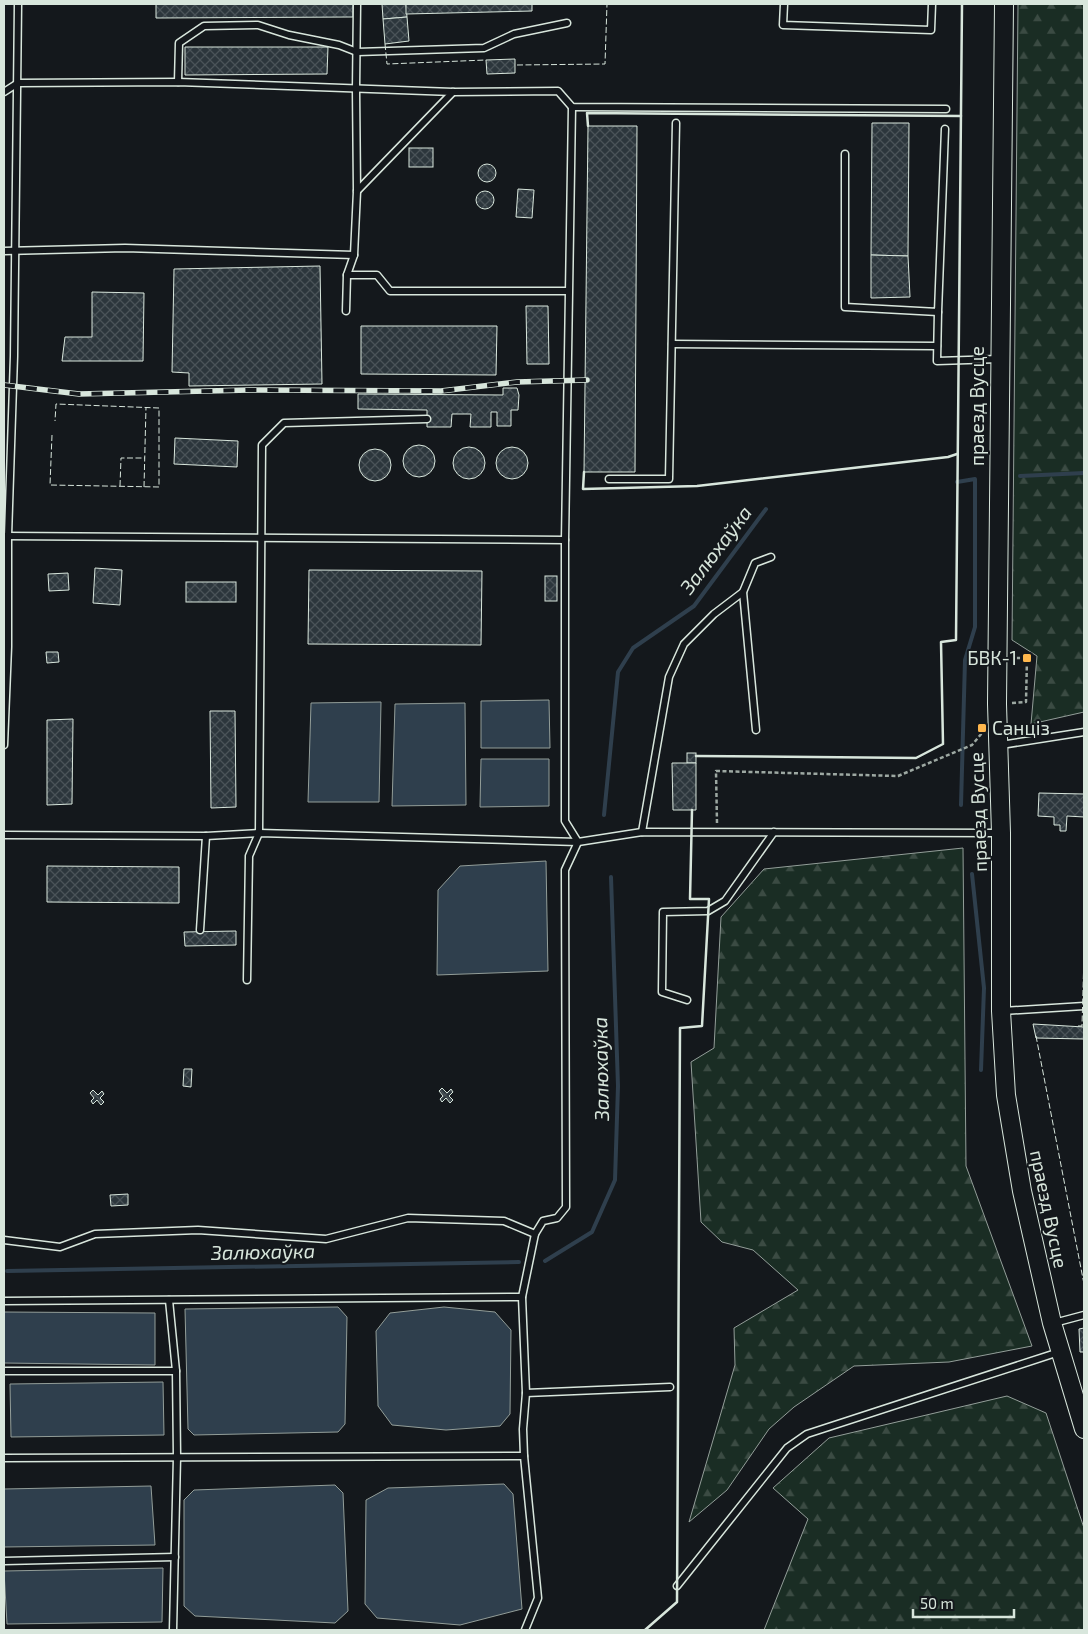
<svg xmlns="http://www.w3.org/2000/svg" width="1088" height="1634" viewBox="0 0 1088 1634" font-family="'Exo 2',sans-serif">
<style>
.forest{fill:url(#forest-firs);stroke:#939e99}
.water{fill:#2f3f4d;stroke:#939e99}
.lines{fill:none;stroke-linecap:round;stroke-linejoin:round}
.stream{stroke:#2f3f4d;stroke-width:4}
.building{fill:url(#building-cross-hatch);stroke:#d8e6dc}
.lane-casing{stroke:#d8e6dc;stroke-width:9}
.secondary-casing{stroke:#d8e6dc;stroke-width:20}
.path{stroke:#9da8a2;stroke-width:2.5;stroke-dasharray:4 2.5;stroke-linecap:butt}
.lane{stroke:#14181c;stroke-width:6}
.secondary{stroke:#14181c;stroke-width:18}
.rail-casing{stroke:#d8e6dc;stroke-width:5.5}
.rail{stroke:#14181c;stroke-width:4;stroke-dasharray:11;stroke-linecap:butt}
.fence{stroke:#d8e6dc;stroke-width:1;stroke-dasharray:6 2.5;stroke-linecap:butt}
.wall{stroke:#d8e6dc;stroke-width:2.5}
.poi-dot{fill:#ffb74d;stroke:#14181c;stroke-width:2}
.labels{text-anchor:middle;stroke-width:4;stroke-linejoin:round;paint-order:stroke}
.street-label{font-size:19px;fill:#d8e6dc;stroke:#14181c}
.poi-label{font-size:19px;fill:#d8e6dc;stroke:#14181c;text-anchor:end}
.water-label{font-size:20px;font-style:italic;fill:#d8e6dc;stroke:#14181c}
</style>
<defs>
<pattern id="forest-firs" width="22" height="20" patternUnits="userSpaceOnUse" patternTransform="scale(1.25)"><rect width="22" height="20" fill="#1a2d24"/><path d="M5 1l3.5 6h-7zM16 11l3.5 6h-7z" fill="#3b4b43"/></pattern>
<pattern id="building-cross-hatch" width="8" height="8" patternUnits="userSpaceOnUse" patternTransform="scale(1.25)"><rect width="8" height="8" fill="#2c363c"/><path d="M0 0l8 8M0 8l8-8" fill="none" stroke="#4a5358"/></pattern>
</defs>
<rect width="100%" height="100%" fill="#14181c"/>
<!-- forest -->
<g class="forest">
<path d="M1018,4h66v708l-53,12 6,-68 -25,-16z"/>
<path d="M963,848l3,318 66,180 -83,16 -95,4 -60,41 -25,22 -42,61 -38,32 46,-157 -1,-37 64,-38 -45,-40 -31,-8 -21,-20 -10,-160 23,-14 7,-131 43,-48z"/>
<path d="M1007,1396l39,17 38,115v102h-320l44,-111 -35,-31 56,-50z"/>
</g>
<!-- water -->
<g class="water">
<path d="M549,700l1,48h-69v-47z"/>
<path d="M381,702l-2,100h-71l3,-99z"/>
<path d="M465,703l1,102 -74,1 3,-102z"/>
<path d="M481,759h68v47l-69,1z"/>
<path d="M546,861l2,110 -111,4 1,-85 22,-24z"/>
<path d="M338,1307l9,10 -2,107 -7,8 -144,3 -6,-6 -3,-120z"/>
<path d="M444,1307l51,5 16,18 -1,84 -10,12 -54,4 -54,-5 -14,-19 -2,-75 14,-18z"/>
<path d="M4,1312l151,1v52l-151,-2z"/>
<path d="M163,1382l1,53 -153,2 -1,-53z"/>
<path d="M504,1484l9,10 9,115 -62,16 -83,-7 -12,-14 1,-104 22,-12z"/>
<path d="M335,1485l8,8 5,118 -13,12 -140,-7 -11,-10v-106l10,-10z"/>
<path d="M151,1486l4,59 -151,2v-58z"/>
<path d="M163,1568l-1,54 -155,2 -3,-53z"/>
</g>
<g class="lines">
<!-- stream -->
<g class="stream">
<path d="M1020,476l64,-3"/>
<path d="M957,482l18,-3v148l-10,33 -4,145"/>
<path d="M604,815l14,-143 15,-24 61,-42 72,-97"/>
<path d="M972,874l12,114 -3,82"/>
<path d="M545,1261l47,-29 23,-52 3,-94 -7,-209"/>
<path d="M7,1271l512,-9"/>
</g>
</g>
<!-- building -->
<g class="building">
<path d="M156,4h197v13l-197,1z"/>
<path d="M382,4h24l1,13 -24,2z"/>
<path d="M406,4h126v7l-126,3z"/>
<path d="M407,17l2,24 -24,3 -2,-25z"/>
<path d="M185,47h143l-1,27 -142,1z"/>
<path d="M515,59v14l-28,1 -1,-14z"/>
<path d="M872,123h37l-1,133 -37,-1z"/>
<path d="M588,126h49l-2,346h-51z"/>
<rect x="409" y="148" width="24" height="19"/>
<circle cx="487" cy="173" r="9"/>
<path d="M518,189l16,1 -2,28 -16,-1z"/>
<circle cx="485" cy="200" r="9"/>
<path d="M871,255l37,1 2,41 -39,1z"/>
<path d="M320,266l2,118 -133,2v-13l-17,-1 2,-103z"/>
<path d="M92,292l52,1 -1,68h-81l3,-24h27z"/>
<path d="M526,306h22l1,58h-22z"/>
<path d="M361,326h136l-1,49 -135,-1z"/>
<path d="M503,388h14l2,7 -1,15h-7v16h-14v-14h-6v15h-21l1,-13h-19l-1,13h-24v-17l-69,-1v-15l145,1z"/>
<path d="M175,438l63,3 -1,26 -63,-3z"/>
<circle cx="419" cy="461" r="16"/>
<circle cx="512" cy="463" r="16"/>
<circle cx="469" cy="463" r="16"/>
<circle cx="375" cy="465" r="16"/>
<path d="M95,568l27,2 -2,35 -27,-2z"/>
<path d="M309,570l173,1 -1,74 -173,-1z"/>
<path d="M68,573l1,17 -20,1 -1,-17z"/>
<rect x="545" y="576" width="12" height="25"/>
<rect x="186" y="582" width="50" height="20"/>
<path d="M46,652h12l1,10 -12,1z"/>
<path d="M210,711h25l1,96 -25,1z"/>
<path d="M73,719l-1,85 -25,1v-85z"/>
<rect x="687" y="753" width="9" height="10"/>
<path d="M672,763h24v47h-23z"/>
<path d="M1039,793l45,1v23l-17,-1 -1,15h-6v-6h-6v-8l-16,-1z"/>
<path d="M47,866l132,1v36l-132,-1z"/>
<path d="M236,931v14l-51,1 -1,-14z"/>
<path d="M1033,1024l51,3v12l-48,-1z"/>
<path d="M184,1069h8l-1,18 -8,-1z"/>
<path d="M442,1088l5,5 4,-4 2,3 -4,4 4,4 -3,3 -4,-5 -4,4 -2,-3 3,-3 -4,-5z"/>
<path d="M93,1090l5,5 4,-4 2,3 -4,4 4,4 -3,3 -4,-5 -4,4 -2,-3 3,-3 -4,-5z"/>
<path d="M128,1194v11l-17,1 -1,-11z"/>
<path d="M1084,1328v24h-4l-1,-23z"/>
</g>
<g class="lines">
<defs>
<g id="lane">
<path d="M784,4l-1,21 148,5 1,-26"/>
<path d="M178,82l1,-39 25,-17 54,-1 31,10 50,10 18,7 127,-4 30,-14 53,-11"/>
<path d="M4,92l14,-9 160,-1 275,10 105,-1 14,16 374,2"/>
<path d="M845,154v153l93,5 7,-183"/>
<path d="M357,191l96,-99"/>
<path d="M4,251l121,-3 229,7"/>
<path d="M347,275h30l13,16h178"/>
<path d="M346,311l1,-36 7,-20 3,-64 -1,-102 1,-85"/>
<path d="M938,312l-1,49 62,-2"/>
<path d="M672,344l265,2"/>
<path d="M609,479h60l7,-356"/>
<path d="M5,536l560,4"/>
<path d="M756,730l-13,-138 12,-29 16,-6"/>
<path d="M4,745l4,-98v-111l6,-180 4,-352"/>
<path d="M1001,745l83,-13"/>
<path d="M642,832l27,-155 15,-33 30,-30 29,-22"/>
<path d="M4,835l202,1 53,-3 319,9 64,-10 357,1"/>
<path d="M200,930l6,-94"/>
<path d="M247,980l2,-124 10,-23 3,-388 22,-22 143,-4"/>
<path d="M687,1000l-25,-8 1,-80 45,-1 17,-10 49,-69"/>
<path d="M1003,1011l81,-5"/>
<path d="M4,1240l56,7 35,-13 103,-4 128,9 82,-21 96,3 31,13"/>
<path d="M169,1300l7,71 1,86 -4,173"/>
<path d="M4,1301l518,-4"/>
<path d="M1054,1323l30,-8"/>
<path d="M4,1371h172"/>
<path d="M526,1393l144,-6"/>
<path d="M4,1458l520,-2"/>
<path d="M4,1561l171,-4"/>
<path d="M677,1586l110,-138 20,-14 252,-82"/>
<path d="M525,1630l13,-32 -14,-142 -1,-27 3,-36 -4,-96 13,-63 8,-13 14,-3 9,-11 -1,-337 13,-28 -13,-21v-281l7,-433"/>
</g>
<path id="secondary" d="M1004,4l-7,700 4,129v178l5,84 16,96 30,132 32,106"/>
</defs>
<!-- lane casing -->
<use href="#lane" class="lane-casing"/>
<!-- secondary casing -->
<use href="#secondary" class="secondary-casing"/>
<!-- path -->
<g class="path">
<path d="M1012,703l14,-1 1,-44h-15"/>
<path d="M717,823l-1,-52 182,5 74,-31 10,-12"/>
</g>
<!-- lane -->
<use href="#lane" class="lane"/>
<!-- secondary -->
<use href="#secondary" class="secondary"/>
<defs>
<path id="rail" d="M4,385l75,9 171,-4 191,1 76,-9 70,-2"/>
</defs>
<!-- rail casing -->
<use href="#rail" class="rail-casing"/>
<!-- rail -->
<use href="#rail" class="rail"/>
<!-- fence -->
<g class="fence">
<path d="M385,44l2,20 99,-4"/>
<path d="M517,65l88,-1 2,-60"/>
<path d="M52,435l-2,50 109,2v-79l-103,-4 -1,17"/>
<path d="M120,486l1,-28h24"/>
<path d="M144,487l2,-80"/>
<path d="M1078,1026h4l2,-71"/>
<path d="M1036,1036l48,248"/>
</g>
<!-- wall -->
<g class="wall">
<path d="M588,126l-1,-13 374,3"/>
<path d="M584,472l-1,17 114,-3 251,-29 9,-3"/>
<path d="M696,756l220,2 27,-14 -2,-102 15,-2 6,-636"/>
<path d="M645,1630l32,-28 3,-574 22,-2 7,-127h-19l2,-89"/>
</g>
</g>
<!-- markers -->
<g class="poi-dot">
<rect x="1022" y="653" width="10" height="10" rx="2.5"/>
<rect x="977" y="723" width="10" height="10" rx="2.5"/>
</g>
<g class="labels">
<!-- street labels -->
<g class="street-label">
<text transform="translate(977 406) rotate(-90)" y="7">праезд Вусце</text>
<text transform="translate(978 812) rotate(-92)" y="7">праезд Вусце</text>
<text transform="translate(1049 1209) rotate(78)" y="7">праезд Вусце</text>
</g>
<!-- poi labels -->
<g class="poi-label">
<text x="1017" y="665">БВК-1</text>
<text x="992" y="735" text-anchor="start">Санціз</text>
</g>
<!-- water labels -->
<g class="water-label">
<text transform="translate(716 550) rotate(-53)" y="7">Залюхаўка</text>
<text transform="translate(601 1069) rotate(-91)" y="7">Залюхаўка</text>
<text transform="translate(263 1252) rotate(-1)" y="7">Залюхаўка</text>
</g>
</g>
<!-- border -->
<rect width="1088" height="1634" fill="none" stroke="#d8e6dc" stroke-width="10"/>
<!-- scale -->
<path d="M913 1609v8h101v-8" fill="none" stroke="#d8e6dc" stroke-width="2.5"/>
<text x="920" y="1609" font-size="15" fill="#d8e6dc" stroke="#14181c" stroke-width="4" paint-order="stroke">50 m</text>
</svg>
